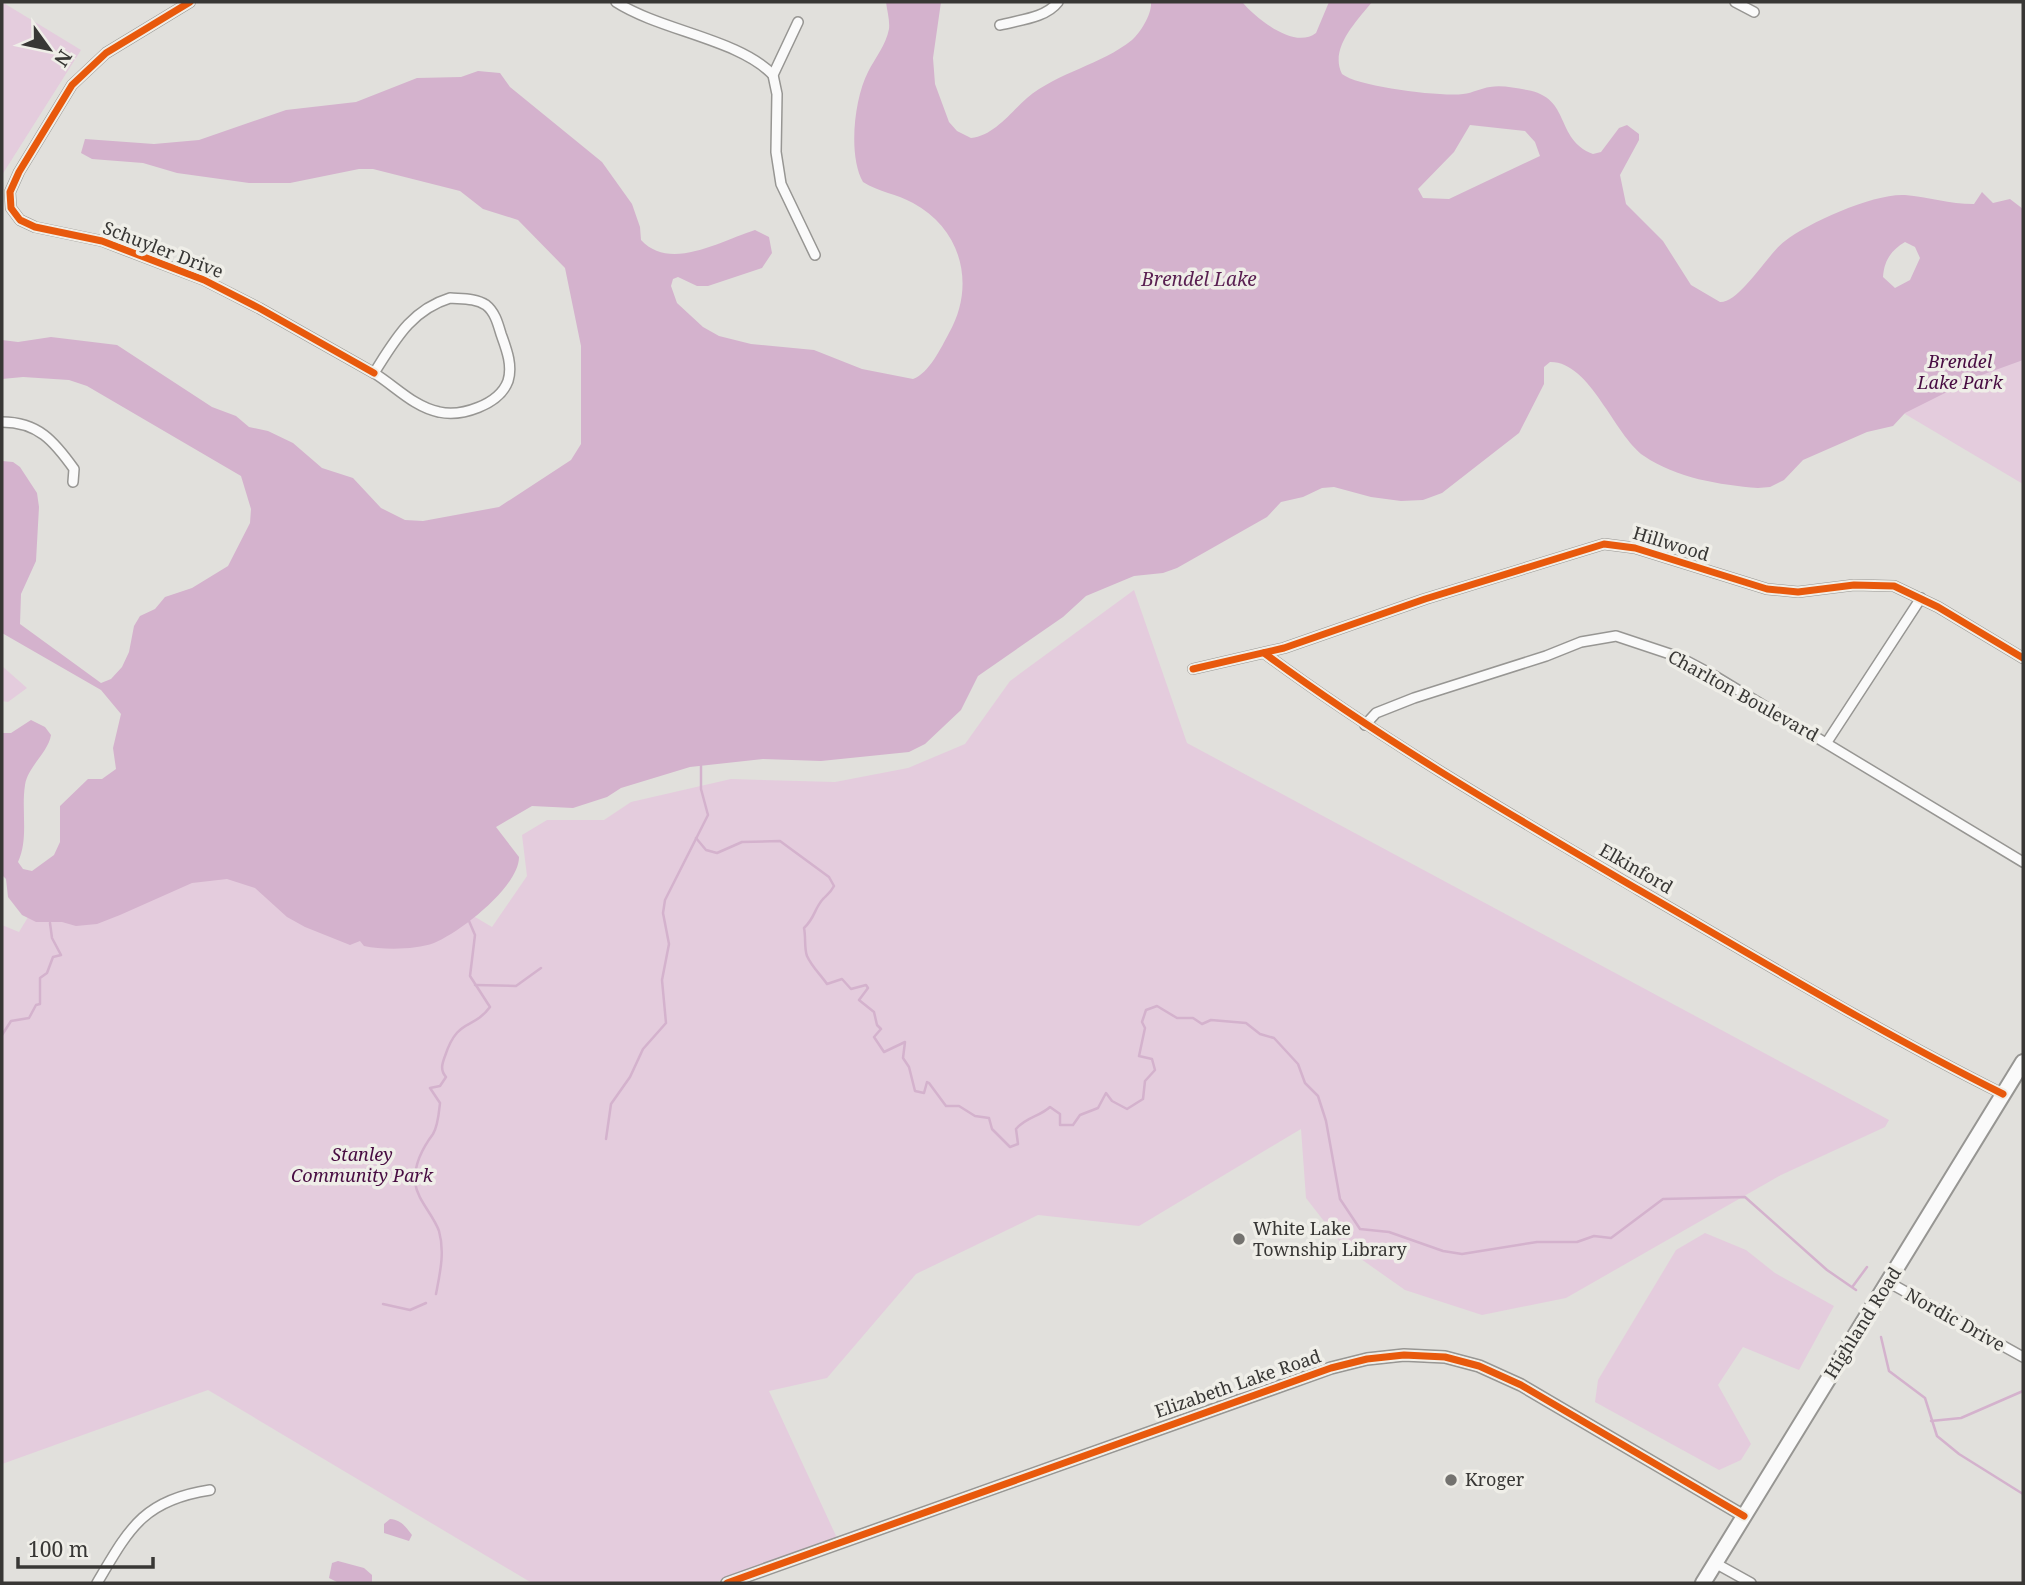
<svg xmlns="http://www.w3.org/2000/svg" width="2025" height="1585" viewBox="0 0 2025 1585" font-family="'Noto Serif',serif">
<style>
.green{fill:#e4ccdd}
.water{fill:#d4b2cd;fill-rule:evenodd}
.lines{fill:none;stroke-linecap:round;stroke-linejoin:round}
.stream{stroke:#d4b2cd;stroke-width:2.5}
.minor-casing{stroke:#979693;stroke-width:12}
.tertiary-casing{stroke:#979693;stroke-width:14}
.trunk-casing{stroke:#979693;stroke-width:18}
.minor{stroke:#fafafa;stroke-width:9}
.tertiary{stroke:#fafafa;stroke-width:10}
.trunk{stroke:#fafafa;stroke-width:14}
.cycleway-casing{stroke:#efeee8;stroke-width:11}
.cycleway{stroke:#e8590c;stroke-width:7}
.poi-dot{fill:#73726f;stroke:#efeee8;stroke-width:2.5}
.labels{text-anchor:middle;stroke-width:7;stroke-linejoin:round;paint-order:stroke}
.street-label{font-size:18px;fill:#383735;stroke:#efeee8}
.park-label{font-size:18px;font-style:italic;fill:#480d42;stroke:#efeee8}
.poi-label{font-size:18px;fill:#383735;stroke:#efeee8;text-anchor:start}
.water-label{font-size:19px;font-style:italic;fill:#591f51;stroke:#efeee8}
</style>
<rect width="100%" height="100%" fill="#e1e0dc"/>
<!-- green -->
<g class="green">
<path d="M2,2l79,48 -79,125z"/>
<path d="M2023,326v158l-150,-89z"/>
<path d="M1134,590l53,153 702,377 -4,7 -104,48 -215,123 -84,17 -77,-25 -61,-43 -38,-49 -5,-69 -162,97 -101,-11 -122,59 -89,104 -58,13 68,147 -123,45h-182l-324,-193 -206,74v-539l17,7 127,-210 346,205 35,-51 -5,-41 25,-15h57l27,-18 100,-23 104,3 73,-14 57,-24 45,-63z"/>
<path d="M2,666l25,22 -19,14 -6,-1z"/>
<path d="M1705,1233l41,17 29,23 59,33 -35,64 -56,-23 -25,38 33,59 -10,16 -22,10 -124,-68 3,-22 78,-130z"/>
</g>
<!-- water -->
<g class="water">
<path d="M886,2h55l-8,56 2,26 14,38 8,9 14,7c23,-2 40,-26 56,-40 31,-26 74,-33 105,-58 9,-8 20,-26 19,-38h91c14,16 52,48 74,31l13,-31h43c-15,19 -43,46 -30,72 16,13 100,23 121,20 10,-1 18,-6 27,-7 12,-2 25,1 37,3 45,8 27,49 66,64l8,-2 18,-24 8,-3 12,9v6l-19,35 6,29 37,37 28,44 29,17c20,1 48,-49 65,-61 24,-19 90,-48 120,-46 24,2 44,9 69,9l8,-12 11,11 17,-4 13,10v151l-44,16 -74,37 -12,13 -26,6 -64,28 -19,20 -14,7 -12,1c-38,-3 -82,-10 -114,-32 -30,-21 -54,-95 -94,-94l-6,5v17l-25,49 -77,60 -19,7 -22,1 -30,-4 -37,-10 -12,1 -19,9 -22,5 -14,15 -90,51 -14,5 -29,3 -48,20 -23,21 -85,59 -17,34 -36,34 -16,8 -88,9 -58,-2 -73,8 -69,21 -14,9 -34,11 -41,-2 -36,21 23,30c0,30 -60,76 -85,86 -19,7 -51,7 -70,3l-4,-5 -10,4 -45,-18 -18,-10 -32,-29 -28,-9 -35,4 -72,32 -23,9 -21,2 -14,-4h-26l-14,-7 -14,-18 -2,-18 -4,-4v-142h9l20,-13 14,7 6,8c-3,18 -23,31 -26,50 -4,26 4,53 -7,77l5,7 9,2 22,-16 6,-13v-36l28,-27h14l14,-10 -3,-21 8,-34 -20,-24 -99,-57v-172l11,1 7,5 17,26 2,14 -3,54 -15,33 -1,30 81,59 10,-4 11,-12 7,-15 5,-26 6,-10 15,-7 10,-12 27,-9 36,-22 22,-43 1,-14 -10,-33 -154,-90 -18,-6 -46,-3 -21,2v-39l16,2 33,-5 66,8 95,62 24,9 13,11 19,4 25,12 29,25 31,10 28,30 24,12 18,1 76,-14 72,-47 10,-16v-98l-16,-78 -47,-48 -35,-11 -23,-18 -87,-22h-14l-69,14h-41l-72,-10 -34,-10 -51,-4 -11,-6 4,-14 69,5 45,-4 87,-30 70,-8 61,-24 44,-1 17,-6 22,2 10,14 92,75 30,42 8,23 1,13c29,32 82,0 114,-10l14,7 3,16 -10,15 -54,18h-11l-19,-9 -5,2 -2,7 6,17 26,24 16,9 32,8 63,6 48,19 51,10c16,-6 28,-31 36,-46 27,-47 13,-104 -36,-130 -16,-9 -34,-11 -50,-21 -15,-26 -9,-83 5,-110 7,-14 18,-27 21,-43 1,-9 -2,-18 -3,-27zM1470,125l55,6 10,11 5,14 -91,43 -26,-1 -5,-9 36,-37zM1905,242l10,5 5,11 -10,22 -15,8 -12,-11c1,-16 8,-27 22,-35z"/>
<path d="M390,1519c11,1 15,7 22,16l-3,6 -25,-8v-9z"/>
<path d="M338,1561l26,7 8,7v8h-33l-10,-5 3,-15z"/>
</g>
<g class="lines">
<!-- stream -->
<g class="stream">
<path d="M696,838l10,12 11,3 25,-11 38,-1 49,36 5,9c-3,6 -6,8 -11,13 -9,10 -8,19 -19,29 2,9 0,20 3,28 5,11 13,18 20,28l15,-5 9,10 15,-4 2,3 -9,12 15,12 3,13 4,4 -7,8 10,15 21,-10 -2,16 6,9 6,24 9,2 3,-11 2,1 17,23h13l16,10 14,2 3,11 18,18 8,-3 -2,-15c10,-12 23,-12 34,-22l10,7v11h13l7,-10 18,-7 8,-15 6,8 15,8 16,-10 2,-18 10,-11 -3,-11 -13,-3 6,-28 -3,-6 4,-12 11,-4 20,12h16l9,6 9,-4 35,3 14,11 14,4 24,26 7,19 13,13 8,25 14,78 20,30 29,3 54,19 19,3 75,-12h40l17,-6 17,2 52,-39 82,-2 82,73 29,20"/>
<path d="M475,985l41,1 25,-18"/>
<path d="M2,1035l9,-14 18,-3 7,-13 4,-1v-26l7,-5 6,-16 8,-2 -9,-17 -2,-15"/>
<path d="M606,1139l5,-35 19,-27 13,-28 23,-26 -4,-43 7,-36 -6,-31 2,-13 43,-85 -7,-26v-23"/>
<path d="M1853,1286l14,-19"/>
<path d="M436,1294c4,-21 9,-42 3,-63 -6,-17 -22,-31 -24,-49 -1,-18 9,-36 18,-48 5,-8 6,-22 7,-31l-10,-15 10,-2 6,-9c-6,-7 -4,-13 -1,-21 13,-39 27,-25 45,-49l-20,-31 5,-41 -6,-14"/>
<path d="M383,1304l27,6 16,-7"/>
<path d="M1881,1337l8,34 36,27 12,38 22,18 64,40"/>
<path d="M1931,1421l30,-3 62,-27"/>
</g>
<defs>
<g id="minor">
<path d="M190,2l-84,51 -34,32 -53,87 -9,20 1,16 9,12 15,7 67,14 102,39 55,28 115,65"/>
<path d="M616,2c45,29 123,37 157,73"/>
<path d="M1735,2l19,10"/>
<path d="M798,22l-25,53 4,19 -1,58 5,32 34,71"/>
<path d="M1000,25c19,-5 46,-7 58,-23"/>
<path d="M450,298c12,1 26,0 36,7 9,7 12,19 15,29 5,14 12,31 7,47 -9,24 -47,36 -69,31 -25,-5 -44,-26 -65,-39 21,-33 37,-63 76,-75z"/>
<path d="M2,422c36,0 52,19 72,47l-1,13"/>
<path d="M1264,653c119,88 247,162 375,237 121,70 240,142 364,204"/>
<path d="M1193,669l91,-21 141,-49 179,-55 31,4 132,41 31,3 56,-7 40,1 44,21 85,51"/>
<path d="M1365,725l11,-12 38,-15 132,-42 35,-14 35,-6 63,21 34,18 310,187"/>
<path d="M1827,742l94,-144"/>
<path d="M1888,1282l135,75"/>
<path d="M1715,1563l36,20"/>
<path d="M97,1583c32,-54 46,-83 113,-93"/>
</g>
<path id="tertiary" d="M727,1583l604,-215 36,-9 37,-4 41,2 34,9 42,19 223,131"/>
<path id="trunk" d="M1703,1583l320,-521"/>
</defs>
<!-- minor casing -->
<use href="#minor" class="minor-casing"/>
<!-- tertiary casing -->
<use href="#tertiary" class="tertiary-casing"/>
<!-- trunk casing -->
<use href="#trunk" class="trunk-casing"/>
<!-- minor -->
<use href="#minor" class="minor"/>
<!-- tertiary -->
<use href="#tertiary" class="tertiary"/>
<!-- trunk -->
<use href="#trunk" class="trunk"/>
<defs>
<g id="cycleway">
<path d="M190,2l-84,51 -34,32 -53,87 -9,20 1,16 9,12 15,7 67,14 102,39 55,28 115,65"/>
<path d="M1264,653c119,88 247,162 375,237 121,70 240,142 364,204"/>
<path d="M1193,669l91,-21 141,-49 179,-55 31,4 132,41 31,3 56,-7 40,1 44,21 85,51"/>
<path d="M727,1583l604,-215 36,-9 37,-4 41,2 34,9 42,19 223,131"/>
</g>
</defs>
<!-- cycleway casing -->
<use href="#cycleway" class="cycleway-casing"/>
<!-- cycleway -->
<use href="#cycleway" class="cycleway"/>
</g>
<!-- markers -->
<g class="poi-dot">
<circle cx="1239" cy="1239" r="7"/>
<circle cx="1451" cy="1480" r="7"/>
</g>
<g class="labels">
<!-- street labels -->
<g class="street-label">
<text transform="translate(163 250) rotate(21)" y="6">Schuyler Drive</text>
<text transform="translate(1671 544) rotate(17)" y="6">Hillwood</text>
<text transform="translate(1743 696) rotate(29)" y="6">Charlton Boulevard</text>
<text transform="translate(1636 869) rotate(30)" y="6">Elkinford</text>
<text transform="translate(1955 1320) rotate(29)" y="6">Nordic Drive</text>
<text transform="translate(1863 1323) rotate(-58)" y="6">Highland Road</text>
<text transform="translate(1238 1384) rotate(-19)" y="6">Elizabeth Lake Road</text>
</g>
<!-- park labels -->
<g class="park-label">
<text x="1960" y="368">Brendel<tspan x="1960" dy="21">Lake Park</tspan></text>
<text x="362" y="1161">Stanley<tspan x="362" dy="21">Community Park</tspan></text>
</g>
<!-- poi labels -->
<g class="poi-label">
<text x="1253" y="1235">White Lake<tspan x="1253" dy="21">Township Library</tspan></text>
<text x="1465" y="1486">Kroger</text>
</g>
<!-- water labels -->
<g class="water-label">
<text x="1199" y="286">Brendel Lake</text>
</g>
</g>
<!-- border -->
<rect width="2025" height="1585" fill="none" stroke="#383735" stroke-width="7"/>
<!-- north arrow -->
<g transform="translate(49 49) rotate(123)" stroke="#efeee8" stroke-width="5" paint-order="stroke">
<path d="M0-5L12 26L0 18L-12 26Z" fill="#383735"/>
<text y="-10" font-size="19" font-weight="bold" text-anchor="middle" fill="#383735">N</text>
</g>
<!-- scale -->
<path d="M18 1557v10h135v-10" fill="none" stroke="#383735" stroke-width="3.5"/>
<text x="28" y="1557" font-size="21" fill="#383735" stroke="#efeee8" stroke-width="5" paint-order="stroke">100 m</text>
</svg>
